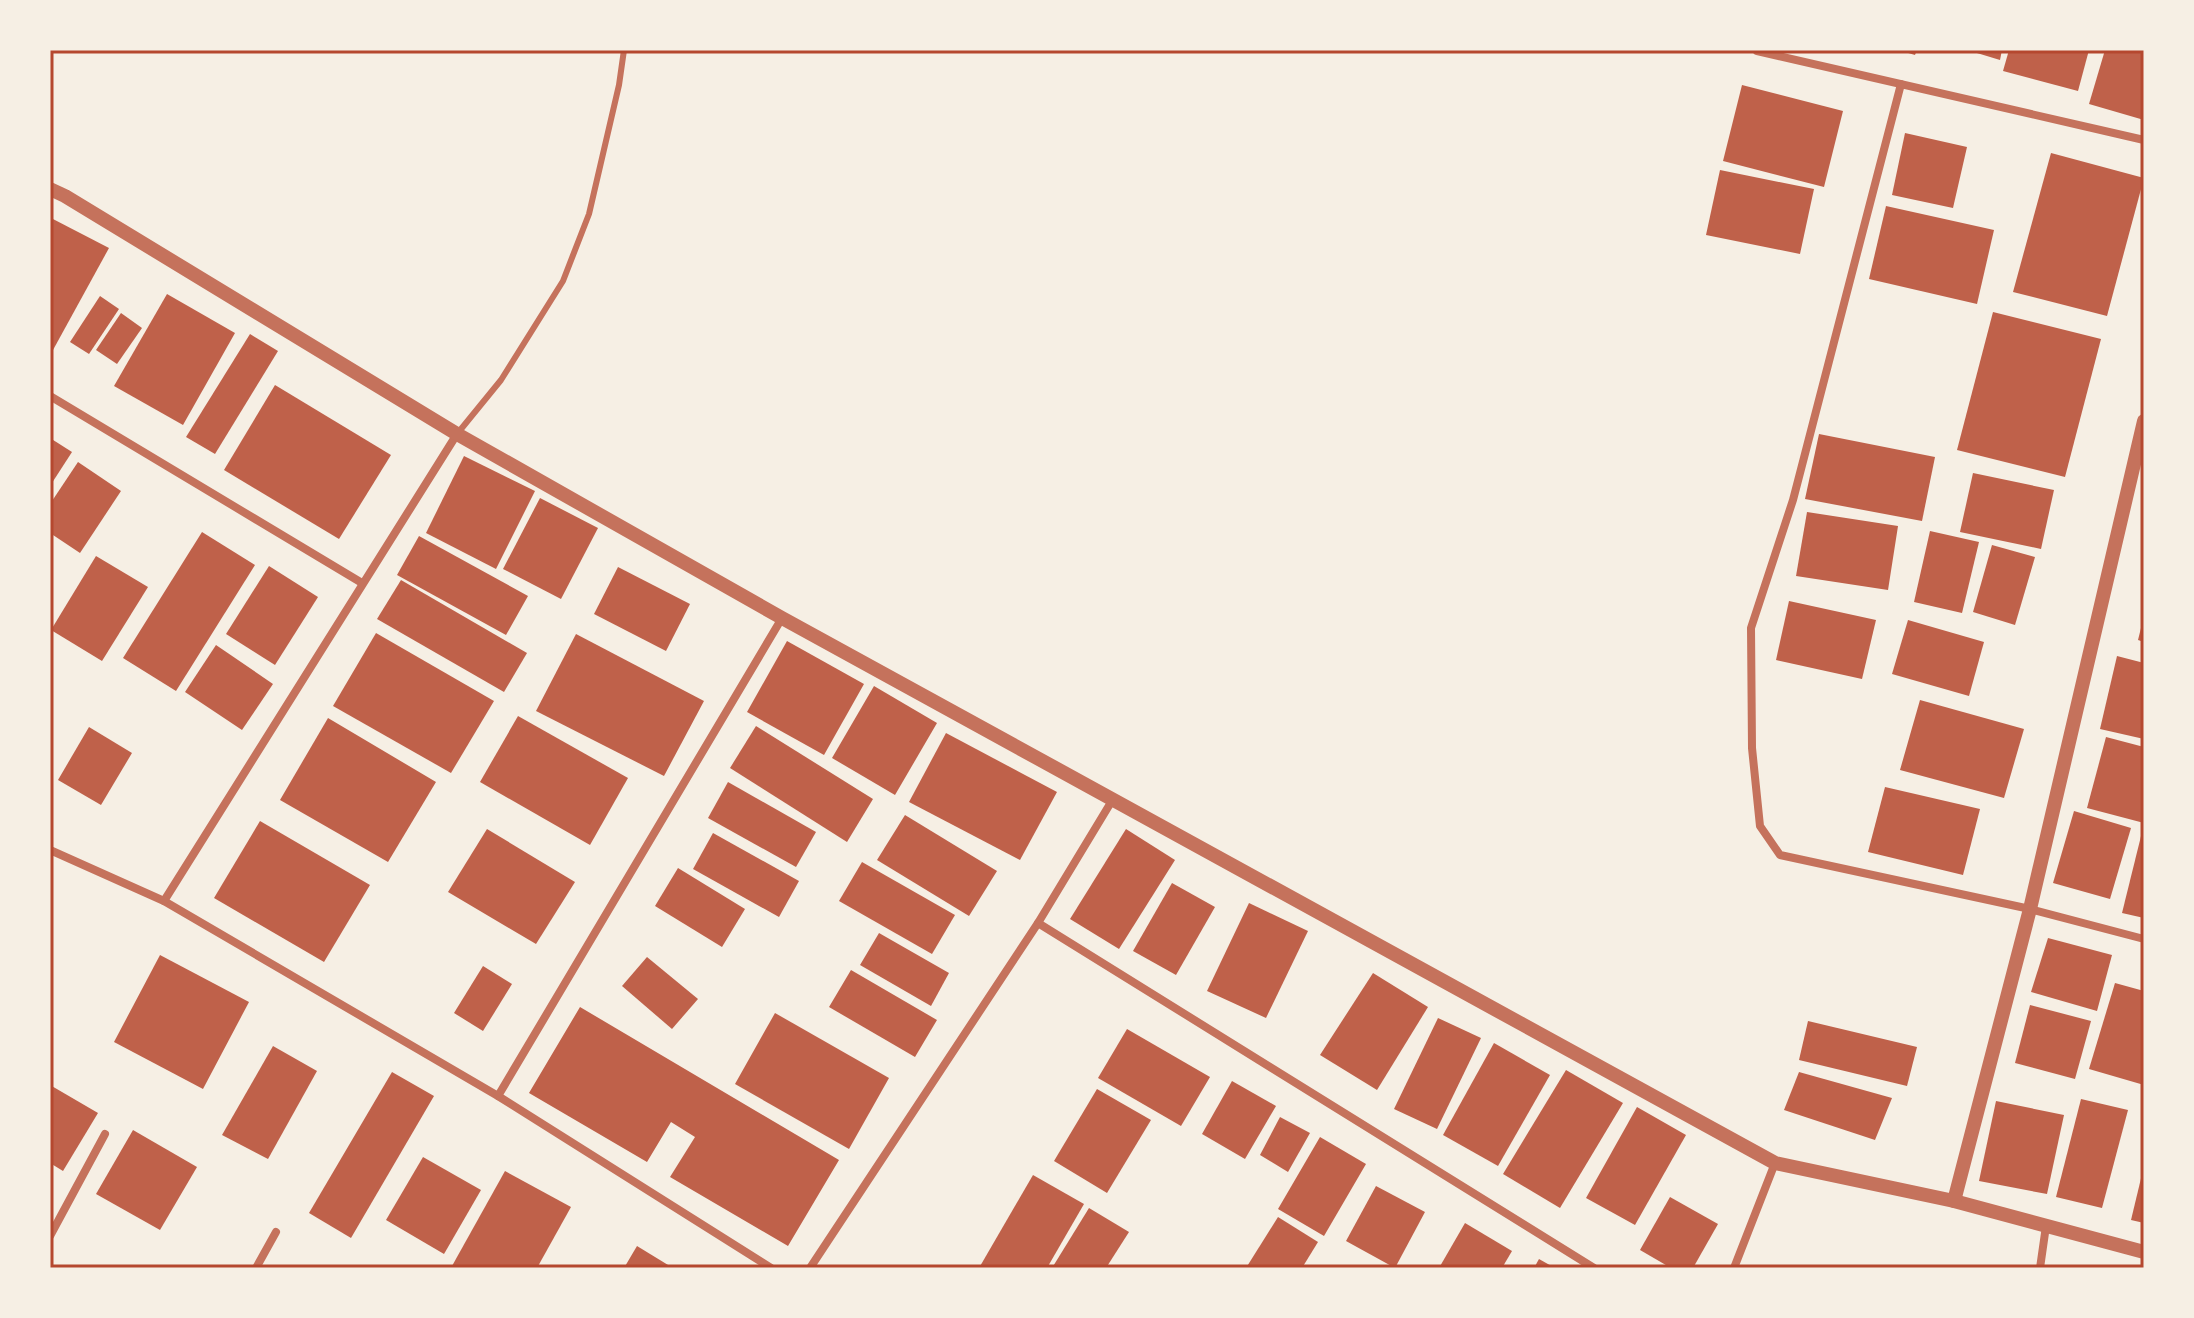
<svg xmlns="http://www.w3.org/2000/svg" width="2194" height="1318" viewBox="0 0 2194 1318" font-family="Mulish,sans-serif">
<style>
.building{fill:#bf614a}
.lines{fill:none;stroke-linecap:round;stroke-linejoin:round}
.service{stroke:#c5725c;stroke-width:6}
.minor{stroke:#c5725c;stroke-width:8}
.tertiary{stroke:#c5725c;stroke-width:14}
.neatline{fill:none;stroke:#b5482f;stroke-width:3}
</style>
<rect width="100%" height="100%" fill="#f6efe4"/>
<!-- building -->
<g class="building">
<path d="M1898,50h19l-2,5z"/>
<path d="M1967,50h35l-2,10z"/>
<path d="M2009,50h80l-11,41 -75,-20z"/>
<path d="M2105,50h39v70l-55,-16z"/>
<path d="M1742,85l101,26 -19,76 -101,-26z"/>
<path d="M1905,133l62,14 -14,61 -61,-13z"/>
<path d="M2051,153l93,25 -37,138 -94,-24z"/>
<path d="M1720,170l94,19 -14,65 -94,-19z"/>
<path d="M1886,206l108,24 -17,74 -108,-25z"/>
<path d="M51,218l58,30 -56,102 -3,-2z"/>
<path d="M167,294l68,39 -52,92 -69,-39z"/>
<path d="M100,296l19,13 -30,45 -19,-12z"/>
<path d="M1993,312l108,27 -36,138 -108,-27z"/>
<path d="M121,313l21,15 -25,36 -21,-14z"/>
<path d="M250,334l28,17 -63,103 -29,-17z"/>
<path d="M275,385l116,70 -52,84 -115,-69z"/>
<path d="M1819,434l116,23 -13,64 -117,-22z"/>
<path d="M50,438l22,14 -22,34z"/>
<path d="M464,456l71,35 -39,78 -70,-36z"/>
<path d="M78,462l43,29 -41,62 -30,-20v-29z"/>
<path d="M1973,473l81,17 -13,59 -81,-17z"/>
<path d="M540,498l58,30 -37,71 -58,-30z"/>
<path d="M1807,512l91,14 -10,64 -92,-14z"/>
<path d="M1930,531l49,11 -17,71 -48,-11z"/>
<path d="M202,532l53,33 -79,126 -53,-33z"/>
<path d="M419,536l109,60 -22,39 -109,-60z"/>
<path d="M1992,545l43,12 -20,68 -42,-13z"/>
<path d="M96,556l52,31 -46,74 -51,-31z"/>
<path d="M269,566l49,31 -43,68 -49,-31z"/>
<path d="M618,567l72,37 -24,47 -72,-37z"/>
<path d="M401,580l126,73 -23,39 -127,-73z"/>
<path d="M1789,601l87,19 -14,59 -86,-19z"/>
<path d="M1908,620l76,22 -15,54 -77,-22z"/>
<path d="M2143,620h1v22l-6,-2z"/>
<path d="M376,633l118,68 -43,72 -118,-67z"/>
<path d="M576,634l128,67 -40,75 -128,-65z"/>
<path d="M787,641l77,43 -40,71 -77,-43z"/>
<path d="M216,645l57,39 -31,46 -57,-38z"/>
<path d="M2117,656l27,7v76l-44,-10z"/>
<path d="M874,686l63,37 -42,72 -63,-37z"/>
<path d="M1920,700l104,29 -20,69 -104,-28z"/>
<path d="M518,716l110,62 -38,67 -110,-63z"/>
<path d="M328,718l108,64 -48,80 -108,-62z"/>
<path d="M756,726l117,73 -26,43 -117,-74z"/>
<path d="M89,727l43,26 -31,52 -43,-25z"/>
<path d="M946,733l111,59 -37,68 -111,-58z"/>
<path d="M2106,737l38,10v76l-57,-15z"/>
<path d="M728,782l88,50 -20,35 -88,-49z"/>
<path d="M1885,787l95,22 -17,66 -95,-23z"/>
<path d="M2074,811l57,17 -21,71 -57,-16z"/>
<path d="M905,815l92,56 -28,45 -92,-56z"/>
<path d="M260,821l110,64 -46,77 -110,-64z"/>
<path d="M2143,828l1,1v89l-22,-5z"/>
<path d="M487,829l88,53 -39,62 -88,-52z"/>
<path d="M1126,829l49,31 -56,89 -49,-30z"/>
<path d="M713,833l86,48 -20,36 -86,-48z"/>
<path d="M862,862l93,53 -23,39 -93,-53z"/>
<path d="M678,868l67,41 -23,38 -67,-41z"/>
<path d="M1172,883l43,24 -39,68 -43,-24z"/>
<path d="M1249,903l59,28 -42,87 -59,-27z"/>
<path d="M879,933l70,40 -18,33 -71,-41z"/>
<path d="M2048,938l64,17 -15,56 -66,-19z"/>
<path d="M160,955l89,47 -46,87 -89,-47z"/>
<path d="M647,957l51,42 -26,30 -50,-43z"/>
<path d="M483,966l29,18 -29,47 -29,-18z"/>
<path d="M851,970l86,50 -22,37 -86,-50z"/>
<path d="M1373,973l55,34 -51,83 -57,-35z"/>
<path d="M2115,983l29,8v94l-55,-16z"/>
<path d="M2030,1005l61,16 -16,58 -60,-16z"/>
<path d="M580,1007l259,153 -51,86 -118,-69 25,-40 -24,-15 -24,40 -118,-69z"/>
<path d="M775,1013l114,65 -40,71 -114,-65z"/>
<path d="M1438,1018l43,20 -44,91 -43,-20z"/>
<path d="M1808,1021l109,26 -10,39 -108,-26z"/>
<path d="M1127,1029l83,48 -29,49 -83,-48z"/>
<path d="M1494,1043l56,32 -52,91 -55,-31z"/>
<path d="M273,1046l44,25 -49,88 -46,-24z"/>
<path d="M1566,1070l57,33 -63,105 -57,-34z"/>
<path d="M392,1072l42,24 -83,142 -42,-25z"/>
<path d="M1799,1072l93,26 -17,42 -91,-30z"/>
<path d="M1232,1081l44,25 -31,53 -43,-25z"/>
<path d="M50,1085l48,28 -35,58 -13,-8z"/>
<path d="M1097,1089l54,31 -44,73 -53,-32z"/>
<path d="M2081,1099l47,11 -26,98 -46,-11z"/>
<path d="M1996,1101l68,14 -17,79 -68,-13z"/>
<path d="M1637,1107l49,28 -51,90 -49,-27z"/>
<path d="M1280,1117l30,16 -22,39 -28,-17z"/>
<path d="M133,1130l64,37 -37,63 -64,-36z"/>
<path d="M1320,1137l46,27 -42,72 -46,-27z"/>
<path d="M423,1157l58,33 -37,64 -58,-34z"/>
<path d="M2143,1170h1v53l-13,-3z"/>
<path d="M505,1171l66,36 -34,61h-82l-3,-2z"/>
<path d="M1033,1175l51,29 -37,64h-68z"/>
<path d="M1376,1186l49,26 -30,56 -49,-27z"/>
<path d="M1670,1197l48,27 -25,44h-22l-31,-18z"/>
<path d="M1089,1208l40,24 -23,36h-54z"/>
<path d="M1278,1217l40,25 -16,26h-56z"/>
<path d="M1465,1223l47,28 -10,17h-63z"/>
<path d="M637,1246l36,22h-49z"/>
<path d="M1539,1259l16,9h-21z"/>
</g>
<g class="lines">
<!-- service -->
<path class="service" d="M457,434l44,-54 62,-99 26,-67 30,-129 5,-35"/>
<!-- minor -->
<g class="minor">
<path d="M1757,51l387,89"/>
<path d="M1901,84l-108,416 -42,128 1,120 8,78 20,29 250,54 114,30"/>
<path d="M50,396l312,187"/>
<path d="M50,850l114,51 334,195 273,172"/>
<path d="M164,901l293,-467"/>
<path d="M1038,923l556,345"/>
<path d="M498,1096l284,-478"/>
<path d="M50,1236l55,-102"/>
<path d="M256,1268l20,-36"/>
<path d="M810,1268l228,-345 75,-124"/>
<path d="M1734,1268l41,-105"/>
<path d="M2040,1268l6,-42"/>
</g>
<!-- tertiary -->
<g class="tertiary">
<path d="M50,189l15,7 392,238 325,184 993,545 179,38 190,51"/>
<path d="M1954,1201l76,-292 114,-488"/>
</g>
</g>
<!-- border -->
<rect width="2194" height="1318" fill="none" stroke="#f6efe4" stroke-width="104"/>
<rect x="52" y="52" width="2090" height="1214" class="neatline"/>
</svg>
